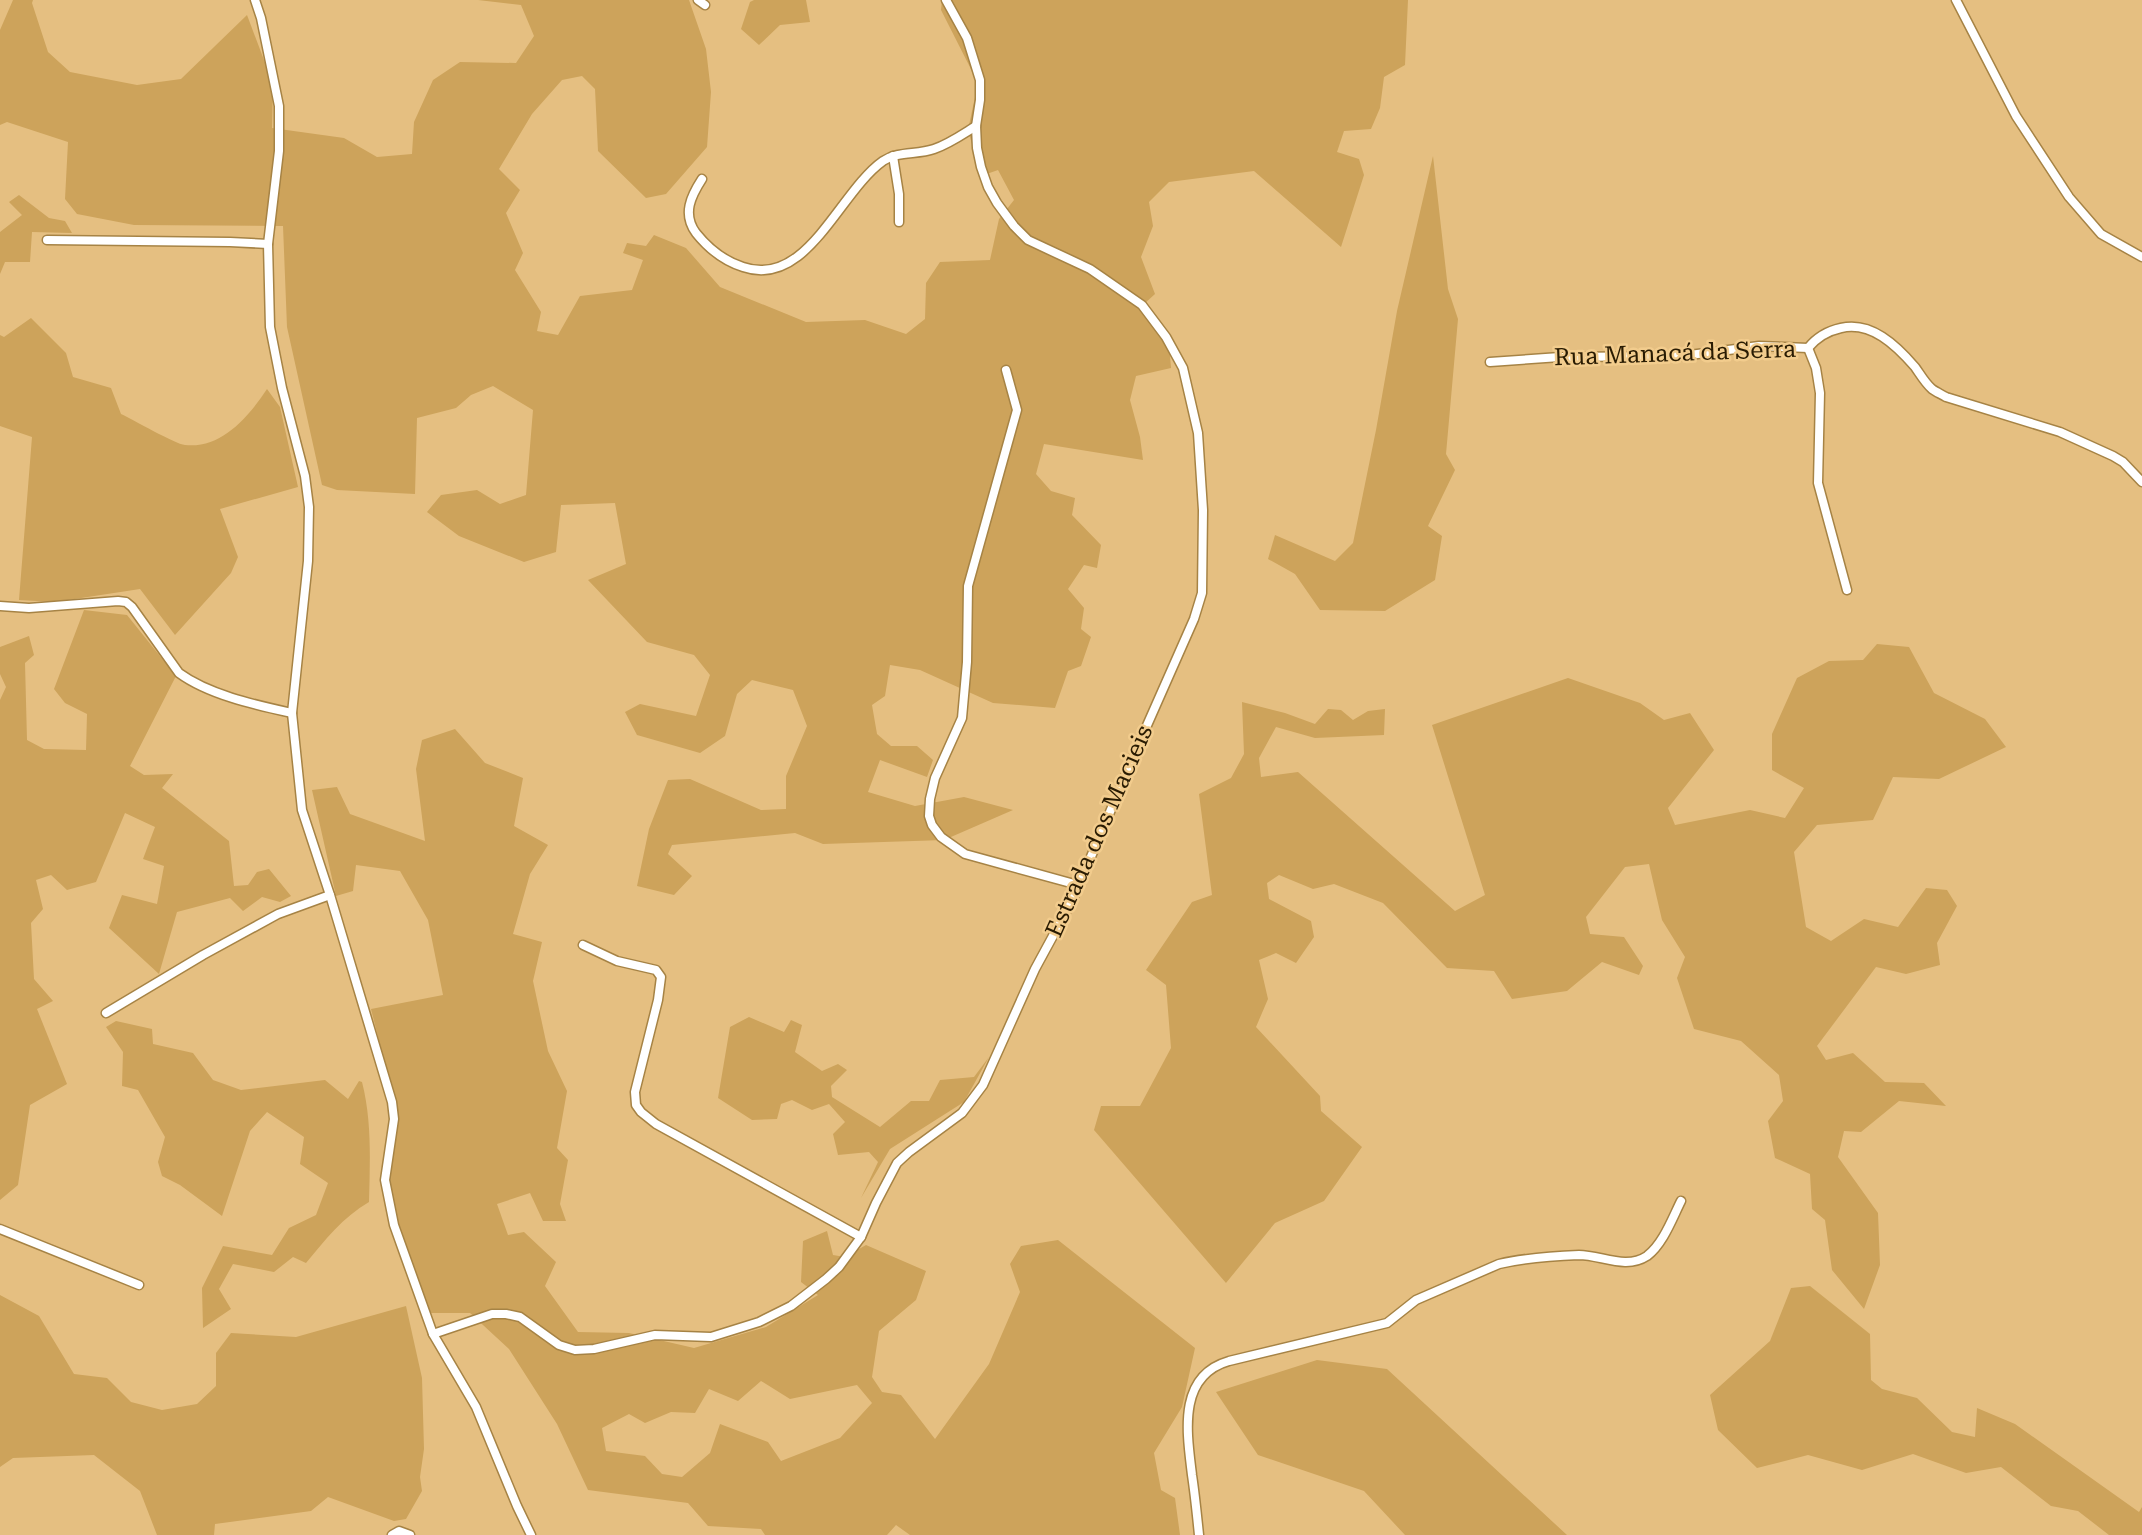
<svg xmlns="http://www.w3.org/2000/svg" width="2142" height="1535" viewBox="0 0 2142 1535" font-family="'Roboto Serif',serif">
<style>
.green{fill:#cda35b;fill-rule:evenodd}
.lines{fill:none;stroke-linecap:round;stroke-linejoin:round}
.street-casing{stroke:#a68345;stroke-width:11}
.street{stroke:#fff;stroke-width:8}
.labels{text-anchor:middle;stroke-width:5;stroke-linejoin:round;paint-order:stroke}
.street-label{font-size:24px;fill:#291b02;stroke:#f2cc8d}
</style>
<rect width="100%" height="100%" fill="#e5bf81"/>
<!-- green -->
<g class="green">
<path d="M13,0h20l-1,3 16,49 22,20 67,13 44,-6 66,-64 26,69 -1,44 72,10 33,19 35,-3 2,-32 19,-42 27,-18 56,1 18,-27 -13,-31 -43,-5h211l17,49 5,43 -4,55 -41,47 -20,4 -48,-47 -3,-62 -13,-13 -20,4 -30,34 -33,55 21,21 -14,23 17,40 -8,17 26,42 -4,19 21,4 22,-39 52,-6 11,-30 -20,-7 4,-10 19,3 8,-11 32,13 34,39 86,35 59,-2 41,14 19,-15 1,-36 14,-21 50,-2 9,-41 15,-19 -16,-30 -17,6 -13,-46 10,-47 -37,-73 1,-10h466l-3,65 -21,12 -4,31 -9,21 -27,2 -7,21 22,7 5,16 -23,72 -87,-76 -85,11 -20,20 4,24 -12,31 14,37 -11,10 25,39 2,25 -35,8 -6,24 10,37 3,23 -99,-16 -8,30 15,17 24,7 -3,17 29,30 -4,23 -13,-3 -16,24 16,19 -3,21 10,8 -10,29 -13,5 -13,37 -62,-5 -73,-33 -30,-5 -5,31 -13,9 5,29 14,12h26l16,14 -6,17 -47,-17 -12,32 47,14 49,-9 49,13 -69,30 -121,4 -28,-11 -123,12 -4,9 24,22 -18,19 -37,-9 12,-57 19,-49 22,-1 71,31 25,-1v-33l21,-50 -14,-36 -41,-10 -15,14 -12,42 -25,17 -63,-18 -12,-23 15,-8 56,12 14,-41 -16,-20 -47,-13 -59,-62 38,-16 -11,-61 -54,2 -5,47 -32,10 -65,-26 -32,-24 14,-17 36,-5 23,14 26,-9 7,-85 -40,-24 -22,9 -15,13 -39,10 -2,76 -78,-4 -15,-5 -35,-158 -4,-101 -149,-1 -57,-11 -12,-15 3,-57 -61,-20 -7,3v-95z"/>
<path d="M754,0h52l4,22 -30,3 -21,20 -18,-16 9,-27z"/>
<path d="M1433,156l15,133 10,30 -12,135 9,16 -27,56 14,10 -7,44 -50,31 -65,-1 -25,-36 -27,-15 7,-24 60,26 18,-18 23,-113 21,-119z"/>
<path d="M19,195l30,23 16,3 7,12 -40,-1 -2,30h-25l-5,12v-42l22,-17 -13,-13z"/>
<path d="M31,318l35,35 7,24 38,11 10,26c13,6 54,30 64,31 37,4 64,-29 82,-56l13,18 18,80 -78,22 18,48 -7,16 -56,62 -35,-46 -85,13 -36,-2 13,-163 -32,-11v-91l4,2z"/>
<path d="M84,610l43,5 49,61 -46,90 14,9 29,-1 -11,14 67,53 5,45 14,-1 9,-13 12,-3 22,27 -11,6 -18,-5 -19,14 -13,-13 -53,14 -18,62 -50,-46 13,-33 35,9 7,-38 -21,-7 12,-32 -30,-14 -29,69 -29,8 -16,-15 -15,5 7,29 -12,14 3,56 19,22 -16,8 30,75 -37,21 -12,80 -18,15v-500l6,-13 -6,-13v-27l29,-11 5,19 -9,8 2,77 17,9 42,1 1,-36 -22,-11 -11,-14z"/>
<path d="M1877,644l32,3 25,46 51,26 21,28 -67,32 -46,-2 -20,43 -56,5 -23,27 12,75 25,14 33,-22 34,8 28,-39 21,2 10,16 -20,37 3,22 -34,9 -30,-7 -59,79 9,14 27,-7 32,29 39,1 22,23 -47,-5 -38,31 -17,-1 -6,26 40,56 2,52 -16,44 -32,-39 -7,-50 -13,-11 -2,-35 -35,-16 -7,-37 15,-20 -4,-26 -38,-34 -47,-12 -17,-51 8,-21 -23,-37 -13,-56 -24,3 -39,50 4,17 34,3 19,29 -4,9 -37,-13 -35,29 -55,8 -18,-28 -47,-3 -64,-65 -49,-19 -21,5 -34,-14 -12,8 2,16 42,22 3,16 -18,26 -20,-10 -17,7 9,39 -12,28 64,69 1,15 41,36 -38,54 -49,22 -49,60 -132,-153 7,-24h39l31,-58 -5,-63 -20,-15 46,-68 20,-7 -13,-101 32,-16 13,-24 -2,-52 43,11 30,11 13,-15 13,1 12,10 15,-9 17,-2 -1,26 -69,3 -39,-11 -17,31 2,19 37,-5 157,139 30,-16 -53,-170 136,-47 72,25 24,17 26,-7 24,37 -46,58 7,17 75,-15 35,8 19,-30 -32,-18v-36l25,-56 32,-17 34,-1z"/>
<path d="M455,729l30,34 38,15 -9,48 34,19 -18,29 -17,60 29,8 -9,39 15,70 19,40 -10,57 11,12 -8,44 6,17h-23l-13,-28 -33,11 11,31 16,-3 32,30 -11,24 33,46 51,1 65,15 72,-21 52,-32 -17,-13 2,-41 24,-10 6,24 12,2 21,-12 60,26 -10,29 -37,31 -7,46 10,15 19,3 34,44 54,-75 31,-72 -10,-28 11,-18 37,-6 137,108 -13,59 -28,46 7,37 14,8 5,37h-270l-14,-10 -9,10h-122l-4,-6 -53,-3 -20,-23 -100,-13 -31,-66 -48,-75 -39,-36h-40l-23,-55 -21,-75 12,-67 -27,-107 72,-14 -15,-75 -28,-49 -44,-6 -3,26 -17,5 -24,-106 25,-3 13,27 75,27 -9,-72 6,-29zM761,1381l29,18 67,-14 15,18 -32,35 -59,23 -13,-19 -48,-18 -10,29 -28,24 -20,-3 -17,-18 -39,-5 -4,-23 27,-14 16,9 26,-11 24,1 14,-24 29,12z"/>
<path d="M749,1017l35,15 7,-12 11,5 -7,27 27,19 16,-7 9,6 -16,16 1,11 48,30 31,-26h18l11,-21 34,-3 15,-20 -25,45 -74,47 -29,49 17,-36 -9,-10 -31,3 -5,-21 12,-12 -16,-18 -17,6 -20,-10 -11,4 -4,15 -25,1 -34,-22 12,-71z"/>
<path d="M116,1021l36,8 1,15 40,9 20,27 28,10 84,-10 23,19 11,-18 3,1c10,39 8,79 7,120 -26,15 -44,38 -63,61l-13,-6 -19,15 -41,-8 -14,25 12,20 -28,19 -1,-40 21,-42 49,9 17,-27 27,-13 12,-32 -28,-19 4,-27 -37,-25 -17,19 -28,85 -42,-31 -18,-9 -4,-14 7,-25 -27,-47 -16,-4 1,-34 -17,-25z"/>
<path d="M1810,1286l60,48 1,46 11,9 35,9 35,34 23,5 2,-29 38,16 124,88 3,-5v28h-33l-31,-24 -27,-5 -50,-39 -35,6 -53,-19 -51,16 -54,-15 -51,13 -39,-38 -8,-35 60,-54 21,-53z"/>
<path d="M0,1295l39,21 35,58 33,4 24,24 31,8 35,-6 19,-18v-33l15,-20 65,4 110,-31 16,72 2,71 -4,28 2,14 -16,28 -12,2 -66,-24 -17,14 -96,13 -1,11h-57l-17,-44 -46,-36 -81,3 -13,9z"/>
<path d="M1317,1360l70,9 180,166h-162l-41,-44 -106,-36 -42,-63z"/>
</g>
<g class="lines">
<defs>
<g id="street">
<path d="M255,0l6,18 18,88v45l-11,93 2,83 12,61 23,88 4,31 -1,54 -16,152 10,97 28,85 62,207 2,17 -9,61 9,45 39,109 43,73 41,99 14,29"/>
<path d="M698,0l7,5"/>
<path d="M1956,0l60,116 53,81 32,37 41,23"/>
<path d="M893,156l6,38v28"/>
<path d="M702,179c-11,17 -20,35 -6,54 12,15 28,28 47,34 64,22 96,-75 140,-106 15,-10 34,-6 51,-12 15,-5 29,-15 42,-23"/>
<path d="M47,240l183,2 38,2"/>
<path d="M1808,348l8,20 4,25 -2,90 29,107"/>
<path d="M1490,362l70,-5 122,-1 77,-10 49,2c9,-11 19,-17 33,-20 30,-7 55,17 74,39 5,7 10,16 17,22 4,3 9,5 14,8l114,35 53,24 10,6 19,20"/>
<path d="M1006,370l11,40 -49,176 -1,76 -5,56 -27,60 -5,21 -1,17 3,9 9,12 24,17 113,31"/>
<path d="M0,606l29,2 89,-7 8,1 6,5 47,66c30,22 77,32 113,40"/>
<path d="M583,945l34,16 39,9 5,7 -3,23 -23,92 1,13 5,7 15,12 205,113"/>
<path d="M106,1013l97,-58 75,-41 52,-19"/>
<path d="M0,1229l139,56"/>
<path d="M433,1334l59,-20h14l14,3 39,28 16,5 19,-1 61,-14 56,2 48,-15 32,-16 35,-27 13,-12 22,-30 15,-34 21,-40 12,-11 53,-39 21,-28 52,-116 38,-70 68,-160 53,-120 8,-26 1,-83 -5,-77 -15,-65 -17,-31 -24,-32 -52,-36 -62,-29 -14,-14 -17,-23 -9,-16 -7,-20 -4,-19 -1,-22 4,-26v-20l-13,-42 -21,-38"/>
<path d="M392,1535l7,-4 11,4"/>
<path d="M1199,1535c-2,-20 -4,-40 -7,-60 -5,-42 -15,-99 37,-114l158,-38 29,-23 83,-36c25,-6 54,-8 80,-9 22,0 47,15 68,1 16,-12 25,-37 34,-55"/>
</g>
</defs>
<!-- street casing -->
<use href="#street" class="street-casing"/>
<!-- street -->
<use href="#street" class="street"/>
</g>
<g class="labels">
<!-- street labels -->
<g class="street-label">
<text transform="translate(1675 353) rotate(-2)" y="8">Rua Manacá da Serra</text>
<text transform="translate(1099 831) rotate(-66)" y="8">Estrada dos Macieis</text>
</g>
</g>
</svg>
